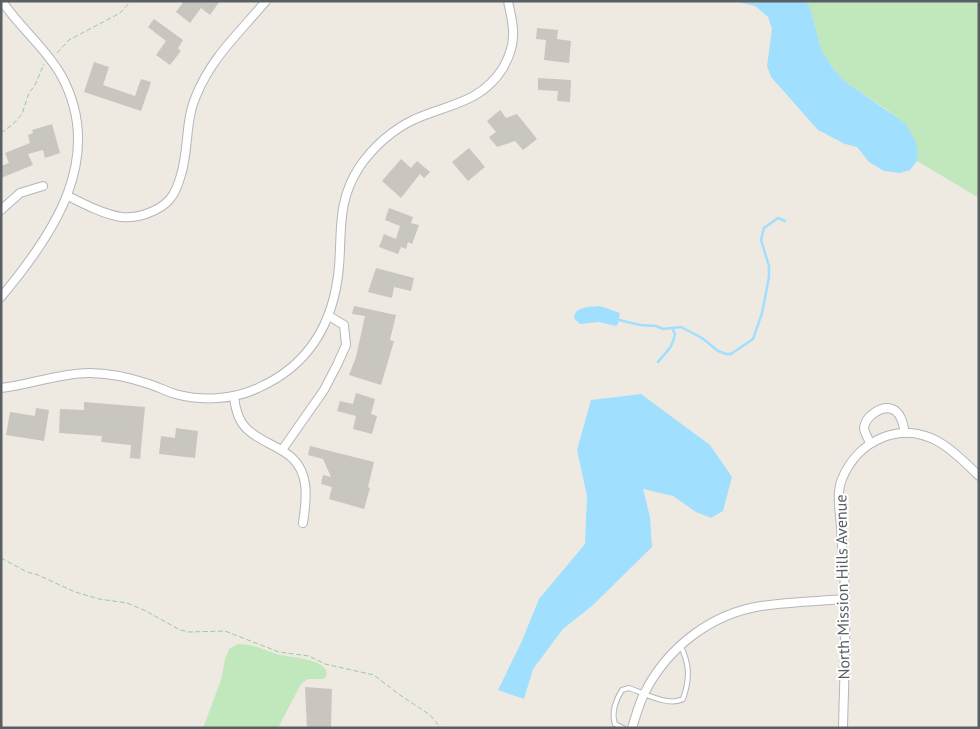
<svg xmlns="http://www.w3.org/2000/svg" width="980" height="729" viewBox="0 0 980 729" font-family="'PT Sans',sans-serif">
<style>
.green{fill:#c0e8bc}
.water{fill:#a1dfff}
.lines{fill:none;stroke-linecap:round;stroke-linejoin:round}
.stream{stroke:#a1dfff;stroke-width:2.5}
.building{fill:#c9c5bf}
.lane-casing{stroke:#b3b6ba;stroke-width:6}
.street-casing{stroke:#b3b6ba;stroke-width:10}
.path{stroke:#96cca0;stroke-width:1;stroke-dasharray:5 2.5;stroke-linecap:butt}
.lane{stroke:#fff;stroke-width:4}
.street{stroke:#fff;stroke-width:8}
.labels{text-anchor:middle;stroke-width:4;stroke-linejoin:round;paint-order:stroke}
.street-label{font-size:16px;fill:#5a5f64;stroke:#fff}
</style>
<rect width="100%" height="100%" fill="#eeeae2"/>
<!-- green -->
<g class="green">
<path d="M805,1h174v197l-62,-37 1,-9 -28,-40 -47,-32 -11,-13 -11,-18 -11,-42z"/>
<path d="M238,644c16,0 27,7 42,11 9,2 58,5 44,24h-16l-7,5 -23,44h-75l18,-48 4,-21 4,-10z"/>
</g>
<!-- water -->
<g class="water">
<path d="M734,1h71l5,6 11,42 11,18 11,13 63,44 9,16 3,12 -1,9 -7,9 -10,3 -16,-2 -15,-9 -12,-15 -12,-3 -27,-14 -47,-53 -4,-11 5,-37 -4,-12 -13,-11z"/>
<path d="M600,306l20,7 -2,11 -2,2 -17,-4 -19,2 -6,-6c1,-12 16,-11 26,-12z"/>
<path d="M641,394l69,51 22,32 -9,34 -12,7 -15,-6 -23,-16 -30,-7 7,28 2,30 -59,58 -30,24 -30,40 -9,30 -26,-9 23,-47 18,-44 46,-55 2,-48 -10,-46 14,-50z"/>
</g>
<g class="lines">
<!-- stream -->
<g class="stream">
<path d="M619,320l21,5 16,1 7,3 18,-2 21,11 16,13 8,3h5l22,-15 9,-26 7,-36v-11l-8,-26 3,-12 14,-10 7,3"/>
<path d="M658,362c8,-11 14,-12 17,-28l-3,-6"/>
</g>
</g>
<!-- building -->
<g class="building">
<path d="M184,1h36l-10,14 -9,-7 -11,15 -14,-11z"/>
<path d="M154,19l29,21 -5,8 3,3 -11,14 -14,-10 10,-14 -18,-14z"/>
<path d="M537,28l21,2 -1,9 14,2 -2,22 -25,-3 2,-20 -10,-1z"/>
<path d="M94,62l15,5 -6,18 32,11 6,-17 10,3 -10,29 -57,-19z"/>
<path d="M538,78l33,2 -1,22 -13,-1 1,-10 -20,-1z"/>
<path d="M500,110l6,8 11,-4 20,25 -14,11 -8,-9 -18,6 -8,-10 7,-5 -9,-11z"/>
<path d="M52,124l8,29 -15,5 -2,-8 -15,4 5,11 -32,13v-12l8,-3 -4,-10 25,-10 -2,-8 5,-2 -1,-3z"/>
<path d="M469,148l16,19 -17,14 -16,-19z"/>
<path d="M401,159l10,9 6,-7 13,11 -6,6 -4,-4 -19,24 -19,-17z"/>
<path d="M389,208l24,9 -2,6 8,2 -7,19 -4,-2 -2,7 -5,-2 -3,7 -19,-7 5,-13 12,5 4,-13 -15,-6z"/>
<path d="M376,268l38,10 -3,13 -17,-4 -2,11 -24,-6z"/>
<path d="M354,306l42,9 -6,25 4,1 -13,44 -32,-10 7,-18 9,-41 -13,-2z"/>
<path d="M356,393l19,6 -4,15 6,2 -5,18 -19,-5 3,-13 -19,-5 3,-10 13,3z"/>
<path d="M84,402l61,5 -5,52 -10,-1 1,-13 -30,-3 1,-6 -43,-3 1,-24 24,1z"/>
<path d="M36,408l13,2 -5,31 -38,-6 4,-23 25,4z"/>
<path d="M176,428l22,3 -3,27 -36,-4 2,-18 14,2z"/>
<path d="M310,446l64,16 -6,25 2,1 -6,21 -35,-10 3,-12 -11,-3 2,-9 8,2 -8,-18 -15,-4z"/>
<path d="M305,687l27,2 -1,39h-24z"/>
</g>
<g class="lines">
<defs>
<path id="lane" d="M623,728l-8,-4c-4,-11 1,-25 7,-34l7,-2c15,5 39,19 54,11 7,-20 7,-35 -3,-54"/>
<g id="street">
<path d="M68,196c16,8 35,18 53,21 16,2 39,-6 49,-18 5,-6 9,-17 11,-24 8,-26 4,-54 15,-79 15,-38 44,-64 70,-95"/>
<path d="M1,210l19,-17 23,-7"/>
<path d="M1,297c53,-63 105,-140 60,-222 -16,-28 -42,-48 -59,-74"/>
<path d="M1,388c29,-3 58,-15 88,-15 20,0 42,5 60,11 9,3 17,7 26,10 26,7 58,6 83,-6 52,-23 76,-66 81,-121 3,-39 -2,-66 21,-101 14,-20 32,-36 55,-47 34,-15 66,-16 88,-51 5,-9 10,-21 10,-32 1,-11 -3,-24 -5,-35"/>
<path d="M234,396c1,11 3,23 12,32 19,20 54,19 59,56 2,13 0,26 -2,39"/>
<path d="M870,443c-2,-5 -6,-11 -6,-15 1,-11 17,-23 28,-19 10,4 11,16 13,24"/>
<path d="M282,450l42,-60 13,-25 9,-20 -2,-20 -15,-9"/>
<path d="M632,728c4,-12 7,-25 13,-36 23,-45 66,-78 116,-86 28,-4 57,-5 84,-7"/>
<path d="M843,728c1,-43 3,-86 2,-129 0,-24 -3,-48 -4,-72 -1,-16 -5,-33 1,-48 16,-39 59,-59 97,-37 14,8 28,22 40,34"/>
</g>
</defs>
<!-- lane casing -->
<use href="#lane" class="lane-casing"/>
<!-- street casing -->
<use href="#street" class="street-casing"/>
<!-- path -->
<g class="path">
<path d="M57,53l12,-13 51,-27 11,-12"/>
<path d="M1,133l12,-9 9,-10 7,-21 6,-8 9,-21"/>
<path d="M1,558l26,14 11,3 37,17 24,7 28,4 19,8 34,19 9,2 36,-1 54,21 30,4 16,8 49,11 23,18 33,22 11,13"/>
</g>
<!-- lane -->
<use href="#lane" class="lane"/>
<!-- street -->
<use href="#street" class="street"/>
</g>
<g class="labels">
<!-- street labels -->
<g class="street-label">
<text transform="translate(842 587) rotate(-91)" y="6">North Mission Hills Avenue</text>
</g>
</g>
<!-- border -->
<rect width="980" height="729" fill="none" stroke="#5a5f64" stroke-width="5"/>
</svg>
